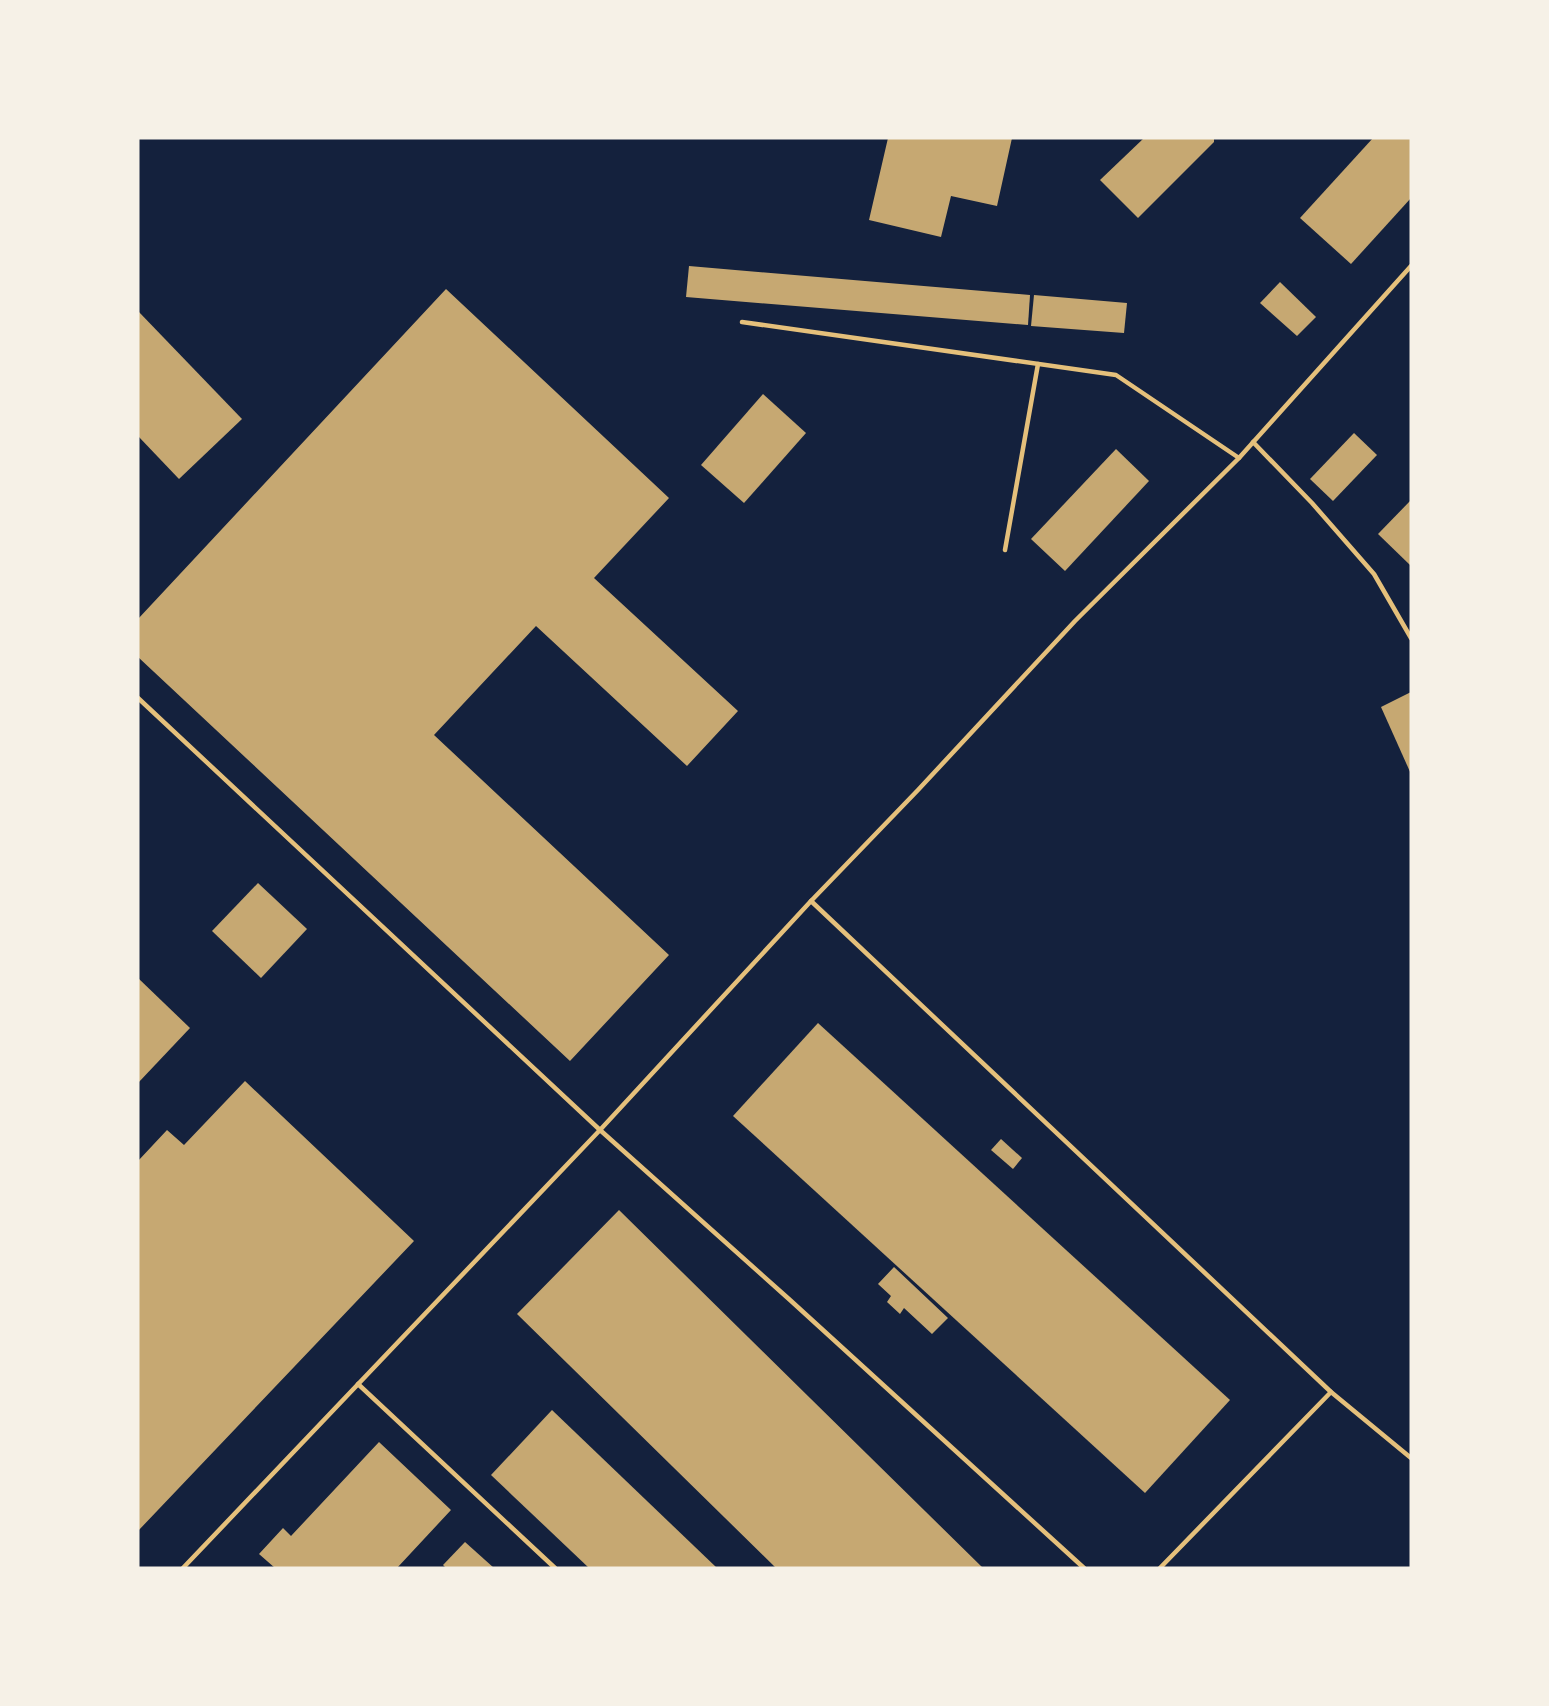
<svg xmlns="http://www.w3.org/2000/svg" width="1549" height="1706" viewBox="0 0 1549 1706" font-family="Barlow,sans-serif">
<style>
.building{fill:#c6a872}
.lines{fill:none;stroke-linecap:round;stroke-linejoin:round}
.service{stroke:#e5c07b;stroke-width:4.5}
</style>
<rect width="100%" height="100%" fill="#14213d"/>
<!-- building -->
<g class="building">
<path d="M888,138h124l-15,68 -46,-10 -10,41 -72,-17z"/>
<path d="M1144,138h70v4l-76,76 -38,-38z"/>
<path d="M1373,138h38v60l-60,66 -51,-46z"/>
<path d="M689,266l341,29 -2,30 -342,-28z"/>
<path d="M1280,282l36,35 -19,19 -37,-33z"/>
<path d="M446,289l223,209 -75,80 144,133 -51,55 -151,-140 -102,109 235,220 -99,106 -432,-404v-38z"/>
<path d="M1034,295l93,8 -3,30 -93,-7z"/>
<path d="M138,311l104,108 -63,60 -41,-43z"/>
<path d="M763,394l43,39 -62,70 -43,-38z"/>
<path d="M1354,433l23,22 -44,46 -23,-22z"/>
<path d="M1116,449l33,32 -84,90 -34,-32z"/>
<path d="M1411,500v66l-33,-32z"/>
<path d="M1411,692v82l-30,-67z"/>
<path d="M258,883l49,46 -46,49 -49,-47z"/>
<path d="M138,978l52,50 -52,55z"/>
<path d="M818,1023l412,377 -85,93 -412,-377z"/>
<path d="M245,1081l169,160 -276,290v-370l29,-31 17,15z"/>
<path d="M1001,1139l21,19 -9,11 -22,-19z"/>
<path d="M619,1210l191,188 173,170h-207l-259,-254z"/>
<path d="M894,1267l54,51 -16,16 -28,-26 -4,6 -13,-12 4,-6 -13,-12z"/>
<path d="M552,1410l165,158h-128l-98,-93z"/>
<path d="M379,1442l72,68 -54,58h-122l-16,-14 24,-26 8,8z"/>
<path d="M465,1542l29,26h-48l-3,-3z"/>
</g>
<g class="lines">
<!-- service -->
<g class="service">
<path d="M742,322l374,53 123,83"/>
<path d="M1253,442l59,61 62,71 37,64"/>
<path d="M1005,550l33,-186"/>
<path d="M138,698l462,432 190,170 294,268"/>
<path d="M811,901l520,491 80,66"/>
<path d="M358,1384l197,184"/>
<path d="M183,1568l417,-438 211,-229 107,-111 157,-169 164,-163 172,-192"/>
<path d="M1160,1568l171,-176"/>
</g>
</g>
<!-- border -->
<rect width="1549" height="1706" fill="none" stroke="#f6f1e7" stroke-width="279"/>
</svg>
